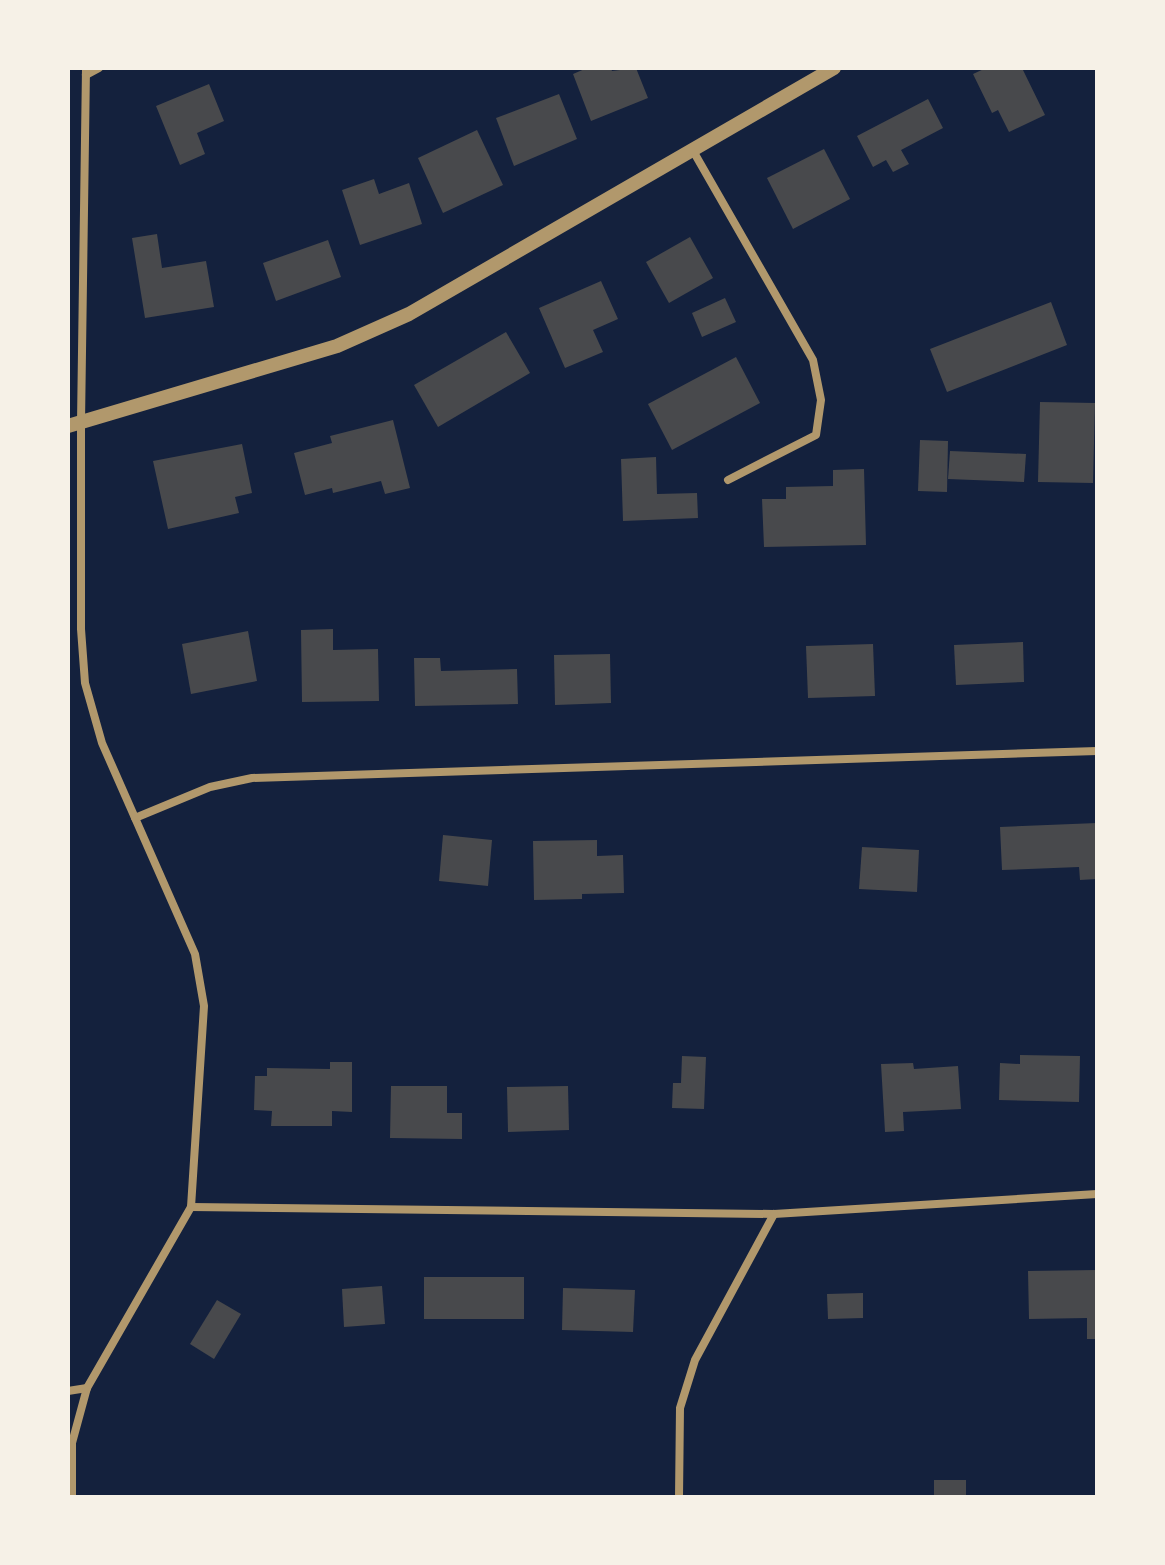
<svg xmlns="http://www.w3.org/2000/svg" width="1165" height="1565" viewBox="0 0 1165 1565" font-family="'Playfair Display',serif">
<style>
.building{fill:#48494c}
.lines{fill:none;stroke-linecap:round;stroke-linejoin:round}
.minor{stroke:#b1986c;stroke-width:8}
.tertiary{stroke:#b1986c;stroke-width:14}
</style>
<rect width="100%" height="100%" fill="#14213d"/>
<!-- building -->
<g class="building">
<path d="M587,68h24l1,3 24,-3 12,30 -57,23 -18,-47z"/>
<path d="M986,68h36l23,47 -36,17 -11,-22 -6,3 -19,-39z"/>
<path d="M209,84l15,37 -27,12 8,21 -25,11 -24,-59z"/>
<path d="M559,94l18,45 -63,27 -18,-48z"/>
<path d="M928,99l15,29 -42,22 8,14 -16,8 -7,-12 -13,7 -16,-31z"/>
<path d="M477,130l26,55 -60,28 -25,-55z"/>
<path d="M824,149l26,50 -57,30 -26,-51z"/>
<path d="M374,179l5,15 30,-11 13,41 -62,21 -18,-55z"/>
<path d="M157,234l5,34 44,-7 8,46 -69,11 -13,-80z"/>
<path d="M690,237l23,41 -44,25 -23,-41z"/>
<path d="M328,240l13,37 -65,24 -13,-38z"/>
<path d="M601,281l17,38 -25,11 10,22 -38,16 -26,-60z"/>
<path d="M725,298l11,24 -34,15 -10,-24z"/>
<path d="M1051,302l16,43 -120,47 -17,-43z"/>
<path d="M506,332l24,41 -92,54 -24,-42z"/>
<path d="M736,357l24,46 -88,47 -24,-46z"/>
<path d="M1040,402l55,1 -2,80 -55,-1z"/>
<path d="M393,420l17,68 -25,6 -4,-13 -48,12 -1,-5 -27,7 -11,-42 38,-10 -2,-7z"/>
<path d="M920,440l28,1 -1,51 -29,-1z"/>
<path d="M242,444l10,49 -17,4 4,16 -71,16 -15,-68z"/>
<path d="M950,451l76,3 -2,28 -76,-3z"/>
<path d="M656,457l1,37 40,-1 1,25 -75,3 -2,-62z"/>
<path d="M864,469l2,76 -102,2 -2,-48h24v-12l47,-1v-16z"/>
<path d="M333,629v21l45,-1 1,52 -77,1 -1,-72z"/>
<path d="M248,631l9,50 -66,13 -9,-50z"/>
<path d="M1023,642l1,40 -68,3 -2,-40z"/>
<path d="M873,644l2,52 -67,2 -2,-52z"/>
<path d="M610,654l1,49 -56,2 -1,-50z"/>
<path d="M414,658h26l1,13 76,-2 1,35 -103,2z"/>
<path d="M1097,823v56l-17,1 -1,-13 -77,3 -2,-43z"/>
<path d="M443,835l49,5 -4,46 -49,-5z"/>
<path d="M597,840v16l26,-1 1,38 -42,1v5l-48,1 -1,-59z"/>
<path d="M862,847l57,3 -2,42 -58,-3z"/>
<path d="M1020,1055l60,1 -1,46 -80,-2 1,-37 20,1z"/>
<path d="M682,1056l24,1 -2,52 -32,-1 1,-25h8z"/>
<path d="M330,1062h22v50l-20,-1v15h-61l1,-15 -18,-1 1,-34h12v-8l63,1z"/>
<path d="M913,1063l1,6 44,-3 3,43 -58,3 1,19 -19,1 -4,-68z"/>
<path d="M391,1086h56v27h15v26l-72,-1z"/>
<path d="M568,1086l1,44 -61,2 -1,-45z"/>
<path d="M1097,1270v69h-10v-21l-58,1 -1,-48z"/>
<rect x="424" y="1277" width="100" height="42"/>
<path d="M382,1286l3,38 -41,3 -2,-38z"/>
<path d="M563,1288l72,2 -2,42 -71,-2z"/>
<path d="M863,1293v25l-35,1 -1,-25z"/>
<path d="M217,1300l24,14 -27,45 -24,-15z"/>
<rect x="934" y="1480" width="32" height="17"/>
</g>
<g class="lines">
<!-- minor -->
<g class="minor">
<path d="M86,75l13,-7"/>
<path d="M692,149l121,211 8,40 -5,35 -88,45"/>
<path d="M135,818l75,-31 42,-9 845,-27"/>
<path d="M191,1207l583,7 323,-20"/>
<path d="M68,1391l19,-3"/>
<path d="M72,1497v-54l15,-55 104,-181 13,-201 -9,-52 -93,-211 -17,-60 -4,-54v-206l5,-355"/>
<path d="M679,1497l1,-89 15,-48 79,-146"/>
</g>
<!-- tertiary -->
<path class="tertiary" d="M68,426l269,-80 72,-32 425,-246"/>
</g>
<!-- border -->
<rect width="1165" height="1565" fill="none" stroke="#f6f1e7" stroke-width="140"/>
</svg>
